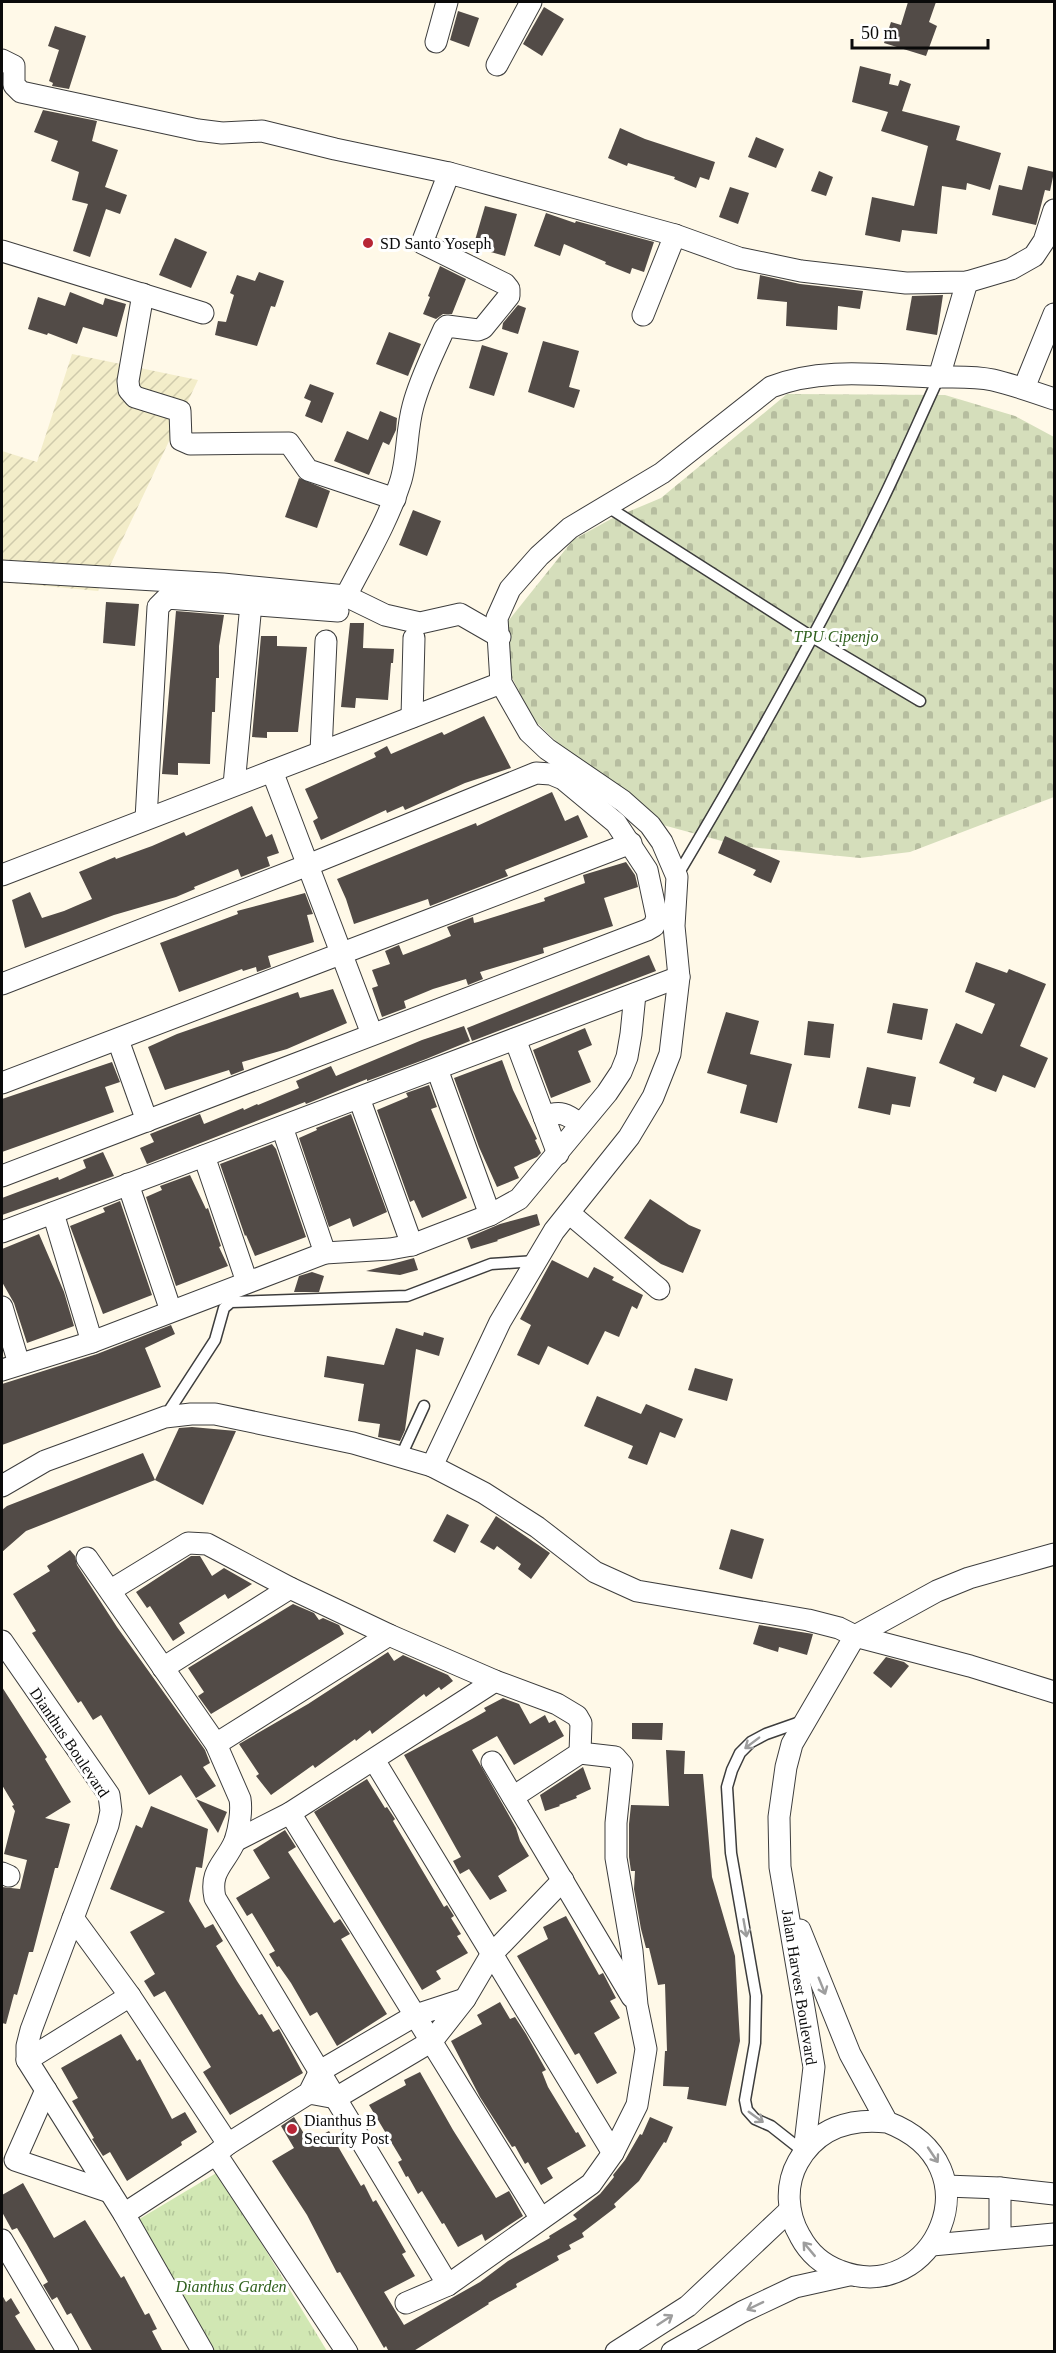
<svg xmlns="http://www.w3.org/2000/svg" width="1056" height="2353" viewBox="0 0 1056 2353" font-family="Georgia,serif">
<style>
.farmland{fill:url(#farmland-furrows)}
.grass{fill:url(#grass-tufts)}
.cemetery{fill:url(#cemetery-stones)}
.building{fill:#524b47}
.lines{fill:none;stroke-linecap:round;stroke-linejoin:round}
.lane-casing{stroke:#3d3d3d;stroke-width:13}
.street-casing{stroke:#3d3d3d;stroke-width:23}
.lane{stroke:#fff;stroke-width:10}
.street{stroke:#fff;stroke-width:21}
.oneway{stroke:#9d9d9d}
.poi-dot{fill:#b72636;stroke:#fff;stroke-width:2}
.labels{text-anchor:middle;stroke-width:6;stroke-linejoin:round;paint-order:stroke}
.poi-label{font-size:16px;fill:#0a0a0a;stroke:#fff;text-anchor:start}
.park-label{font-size:16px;font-style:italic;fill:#2f601d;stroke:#fff}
.street-label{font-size:16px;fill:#0a0a0a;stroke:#fff}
</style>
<defs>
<pattern id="farmland-furrows" width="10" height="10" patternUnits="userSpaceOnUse" patternTransform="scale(1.5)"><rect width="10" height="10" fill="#f3edc9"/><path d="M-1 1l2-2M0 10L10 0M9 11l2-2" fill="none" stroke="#cfcaab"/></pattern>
<pattern id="grass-tufts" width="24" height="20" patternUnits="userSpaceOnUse" patternTransform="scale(1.5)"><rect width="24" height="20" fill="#d1e7b3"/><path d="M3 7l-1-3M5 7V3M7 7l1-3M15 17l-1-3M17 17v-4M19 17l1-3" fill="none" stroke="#b2c599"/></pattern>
<pattern id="cemetery-stones" width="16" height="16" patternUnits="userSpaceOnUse" patternTransform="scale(1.5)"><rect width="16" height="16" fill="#d5debb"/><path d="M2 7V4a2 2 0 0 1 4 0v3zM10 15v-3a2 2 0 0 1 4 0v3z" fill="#b6bd9f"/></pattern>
</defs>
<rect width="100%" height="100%" fill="#fff9e8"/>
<!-- farmland -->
<path class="farmland" d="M72,354l126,26 -100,211 -96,-9v-131l35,11z"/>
<!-- grass -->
<path class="grass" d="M218,2172l109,179h-112l-79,-130z"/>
<!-- cemetery -->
<path class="cemetery" d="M787,394l158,1 70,21 39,21v360l-144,55 -50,6 -120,-12 -77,-21 -72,-50 -58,-56 -40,-79 80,-100 38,-21 50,-21z"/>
<!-- building -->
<g class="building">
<path d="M908,2h28l-7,20 8,4 -11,30 -42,-13 7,-21 10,3z"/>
<path d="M544,7l20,12 -22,37 -19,-12z"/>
<path d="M458,11l21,7 -10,29 -19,-7z"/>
<path d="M55,26l31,10 -17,53 -17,-3 1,-3 -4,-2 10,-31 -11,-4z"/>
<path d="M860,66l31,8 -2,10 9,2 2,-6 11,4 -9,27 58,15 -4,14 45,13 -11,37 -23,-7 -1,7 -24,-4 -5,48 -35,-4 -2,12 -35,-7 7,-38 42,9 14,-60 -47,-15 7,-19 -36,-10z"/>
<path d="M43,110l54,11 -5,20 26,9 -13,37 22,8 -7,19 -14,-5 -16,48 -17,-6 15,-47 -16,-4 7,-28 -28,-11 7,-20 -24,-9z"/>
<path d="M620,128l25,11 70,23 -6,18 -9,-3 -4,11 -22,-9 1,-2 -47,-14 -1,3 -19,-8z"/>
<path d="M756,137l28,12 -8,19 -28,-11z"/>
<path d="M1028,166l26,6 -4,19 -5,-1 -9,35 -44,-10 7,-30 23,5z"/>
<path d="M819,171l14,6 -7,19 -15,-5z"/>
<path d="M730,187l19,6 -11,31 -19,-7z"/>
<path d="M485,206l32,8 -12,42 -32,-9z"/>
<path d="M546,213l29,10 1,-2 78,21 -10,30 -12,-4 -2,6 -25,-10 1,-2 -42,-18 -4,12 -26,-10z"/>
<path d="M175,238l32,14 -16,36 -32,-13z"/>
<path d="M440,266l26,13 -14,35h-9l-7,5 -13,-5 7,-17 -2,-1z"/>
<path d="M259,272l25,9 -9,26 -4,-1 -14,40 -42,-11 3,-14 8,1 8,-27 -4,-2 7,-18 18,6z"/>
<path d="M760,275l40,9 63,7 -3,18 -22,-3 -1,24 -51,-4 1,-24 -30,-3z"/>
<path d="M70,292l33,13 2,-7 21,6 -9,33 -34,-10 -6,17 -29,-11 -1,2 -19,-6 10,-32 27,9z"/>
<path d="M943,295l-6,40 -31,-5 6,-34z"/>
<path d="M518,305l8,3 -8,26 -16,-5 1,-6z"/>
<path d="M389,332l32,12 -13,32 -32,-12z"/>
<path d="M543,341l36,10 -10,36 11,3 -6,18 -46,-16z"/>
<path d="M482,345l26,8 -14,43 -25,-8z"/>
<path d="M310,384l24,9 -12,30 -17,-7 6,-15 -7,-3z"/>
<path d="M380,411l17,7 -1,12 -7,15 -6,-3 -14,33 -35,-14 13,-30 21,9z"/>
<path d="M299,478l31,13 -13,37 -32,-11z"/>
<path d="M413,510l28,11 -14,35 -28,-11z"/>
<path d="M106,602l33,2 -4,42 -32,-3z"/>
<path d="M176,611l48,4 -5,31v32h-3l-1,34h-3l-2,52 -32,-1v12l-16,-1z"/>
<path d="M350,623h14l-1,25 31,1 -1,14h-2l-3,37 -32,-2 -1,10 -14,-1z"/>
<path d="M261,636h16v10l30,1 -9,85h-31v6l-15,-1z"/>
<path d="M484,716l27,52 -46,15 -60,27 -2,-4 -16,7 -1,-3 -65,30 -8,-19 5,-3 -13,-29 71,-32 -2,-4 13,-7 4,8 51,-22 2,3z"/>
<path d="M552,792l13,29 13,-6 10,22 -83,33 3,6 -78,30 -2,-7 -74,25 -8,-25 -9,-20 139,-56 1,3z"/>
<path d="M252,806l14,31 6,-3 7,19 -12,4 3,9 -29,11 -3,-8 -44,18 1,2 -19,8 -62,18 -89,33 -13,-48 18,-8 12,26 22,-7 28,-12 -13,-27 36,-15 1,2 36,-13 32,-14 2,4z"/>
<path d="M725,836l55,25 -9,22 -18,-8 3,-5 -38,-17z"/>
<path d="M626,862l9,13 3,12 -34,11 9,28 -70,22 1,5 -64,19 3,7 -15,6 -2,-6 -33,10 -29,12 2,7 -24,9 -10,-29 6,-2 -6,-16 18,-6 -5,-13 14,-6 4,10 26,-10 22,-9 -4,-9 26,-10 1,6 4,-1 67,-21 -1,-3 41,-15 -2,-8z"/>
<path d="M305,893l8,21 -6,1 7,27 -46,14 3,11 -14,5 -1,-5 -13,4 -1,-2 -63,23 -19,-49 78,-29 -1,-3z"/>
<path d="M649,955l7,16 -184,70 -5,-13z"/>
<path d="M976,962l31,11 2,-4 37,15 -26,62 28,12 -13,30 -32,-13 -7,17 -23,-9 2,-5 -36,-15 17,-40 26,11 13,-30 -30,-12z"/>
<path d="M333,989l14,34 -60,26 -45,13 2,8 -13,5 -2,-5 -64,20 -17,-43 29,-13 121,-42 2,6z"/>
<path d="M893,1003l35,6 -6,31 -35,-7z"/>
<path d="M726,1012l33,9 -9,33 42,10 -15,59 -37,-10 7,-28 -40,-12z"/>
<path d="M808,1021l26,3 -4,34 -26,-3z"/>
<path d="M464,1026l6,15 -44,18 -59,22v-2l-61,25 -1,-2 -158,62 -7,-16 14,-6 -4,-8 50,-20 4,10 39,-16 1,2 13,-6 1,1 41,-17 -3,-7 35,-15 5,10 86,-36z"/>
<path d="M585,1028l7,17 -14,6 13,31 -40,16 -18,-48z"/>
<path d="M502,1060l11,30 24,49 -2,1 6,13 -4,4 -23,10 5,11 -22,9 -18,-40 -25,-69z"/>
<path d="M112,1062l8,20 -15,5 9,25 -112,40v-53z"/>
<path d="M867,1067l49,10 -6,30 -18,-3 -2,11 -32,-7z"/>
<path d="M429,1085l8,22 -6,2 36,89 -45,20 -8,-18 -4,2 -33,-92 31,-13 -2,-4z"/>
<path d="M351,1114l36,98 -34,15 -3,-9 -21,9 -30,-89 18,-8 -1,-2z"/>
<path d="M272,1144l4,5 30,88 -51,19 -9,-21 -1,1 -25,-72z"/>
<path d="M103,1152l11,24 -112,39v-17l56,-21 1,3 27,-12 -3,-8z"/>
<path d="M190,1175l16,34 2,-1 13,38 -2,1 9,19 -52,20 -30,-89 16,-7 -2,-4z"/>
<path d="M650,1199l39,26 12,5 -18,43 -22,-9 -37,-26z"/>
<path d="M120,1201l32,94 -49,19 -33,-88 35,-14 -2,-4z"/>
<path d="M537,1214l3,11 -43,15 1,1 -27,8 -4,-11 33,-14z"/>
<path d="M39,1234l25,58 10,34 -47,17 -13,-40 -12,-21v-33z"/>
<path d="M414,1258l4,12 -18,5 -34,-4z"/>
<path d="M552,1260l36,18 6,-11 20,10 -2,3 31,15 -6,14 -5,-3 -13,31 -14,-6 -17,34 -40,-19 -9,19 -22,-10 14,-30 -11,-6z"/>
<path d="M312,1272l12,4 -5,16h-25l5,-16z"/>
<path d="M171,1325l4,9 -30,14 16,39 -159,58v-61l95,-30z"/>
<path d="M396,1328l27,8 1,-4 20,6 -5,18 -23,-7 -11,81 -5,11 -22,-4 2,-13 -22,-3 6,-37 -40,-7 3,-21 57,9z"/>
<path d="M695,1368l38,11 -6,22 -39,-11z"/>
<path d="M597,1396l44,18 5,-10 37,15 -8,19 -15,-6 -13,33 -19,-7 5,-12 -49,-20z"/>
<path d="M192,1427l44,4 -33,74 -48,-25 24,-52z"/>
<path d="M143,1453l12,27 -129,51 -24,21v-42l5,-4z"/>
<path d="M447,1514l22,11 -14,28 -22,-12z"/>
<path d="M496,1516l54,37 -19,26 -13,-10 3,-5 -24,-18 -3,4 -14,-8z"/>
<path d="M731,1529l33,10 -12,40 -33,-10z"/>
<path d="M70,1550l5,6 2,9 40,62 88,123 5,13 -7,4 13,19 -20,12 -15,-23 -32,20 -48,-80 -8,5 -12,-19 -3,2 -46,-70 4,-2 -23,-37 37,-23 -3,-5z"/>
<path d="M191,1556h9l12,20 12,-8 28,16 -24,15 -3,-5 -46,29 6,10 -12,8 -23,-35 -3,2 -11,-16z"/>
<path d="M293,1604l21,9 5,7 4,-2 16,7 5,9 -133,80 -13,-18 6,-4 -16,-24z"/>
<path d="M759,1625l54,9 -6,21 -28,-8 -1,5 -25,-8z"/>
<path d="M388,1652l6,9 9,-6 45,20 5,6 -12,9 -2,-3 -13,10 -2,-3 -52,40 -2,-4 -14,11 -1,-2 -40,29 -2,-3 -42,30 -15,-19 3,-2 -20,-30 69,-40z"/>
<path d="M886,1657l18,5 5,4 -18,22 -18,-15z"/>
<path d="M2,1687l45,70 -2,2 26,43 -26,16 25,6 -12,44h-3l-22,84h-4l-12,43 -3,-1 -8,30 -4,-1v-136l18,2 7,-29 -23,-6 11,-43 -3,-5 2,-1 -12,-20z"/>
<path d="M503,1698l16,6 11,20 15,-9 4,8 6,-3 9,16 -50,29 -17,-29 -25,14 44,78 4,13 9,15 -31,20 9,15 -17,9 -21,-31 -9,5 -7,-13 8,-4 -57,-102 68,-36 14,-8 -2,-3z"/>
<path d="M632,1723h31l-1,17 -30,-1z"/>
<path d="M666,1750l19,1 -1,23h19l9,103 23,79 5,85 -14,65 -39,-7 2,-12 -26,-1 2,-35h2l-2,-67 -7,1 -9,-37h-3l-5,-19 -7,-40 1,-18h-4l-2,-14v-33l2,-19 38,1z"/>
<path d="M583,1767l8,22 -15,7 1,2 -18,7 1,1 -15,5 -5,-16z"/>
<path d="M367,1779l18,29 2,-1 8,12 -2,2 51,86 3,-2 7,11 -3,2 10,16 -4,2 11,17 -32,18 5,8 -19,11 -108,-178z"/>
<path d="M196,1799l31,13 -9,21z"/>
<path d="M151,1806l57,23 -6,39 -6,-1 -7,34 16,27 8,-4 10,17 -7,5 21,35 22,34 3,-1 11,18 6,-3 24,44 -73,42 -27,-43 8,-5 -46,-76 -11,6 -10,-16 11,-7 -25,-42 35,-20 -55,-23 26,-64 6,3z"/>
<path d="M285,1830l11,17 -8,5 46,71 6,-4 10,15 -9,5 46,75 -50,32 -20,-34 -7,4 -19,-33 -12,-17 -2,1 -8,-13 6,-3 -23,-38 -5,3 -11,-18 34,-20 -17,-28z"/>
<path d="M566,1916l33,59 4,-2 13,25 -6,3 10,17 -26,15 23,40 -20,11 -18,-31 -4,2 -58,-99 31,-17 -5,-12z"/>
<path d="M500,2002l10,17 5,-2 11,17 20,36 -4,2 6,15 28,46 2,-1 8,14 -39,22 6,10 -12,7 -13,-23 -3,2 -10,-18 -3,1 -32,-50 -29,-56 31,-17 -5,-9z"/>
<path d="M121,2034l16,27 3,-2 32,60 13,-7 12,20 -16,10 1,3 -55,36 -17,-29 -7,4 -11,-17 2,-1 -22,-37 6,-3 -17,-30z"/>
<path d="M420,2072l33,58 43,68 13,-7 14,25 -38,25 -3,-7 -24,13 -14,-24 -2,1 -20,-33 -4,3 -10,-18 -2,1 -8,-15 4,-2 -33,-55 37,-20 -2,-5z"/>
<path d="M294,2117l15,25 20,-11 32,55 3,-2 9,18 3,-2 30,52 -4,2 13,22 -31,16 20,33 76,-43 28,-21 42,-23 -1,-2 28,-17 -4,-4 27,-21 14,-17 -1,-2 12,-15 15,-26 2,1 8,-18 23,10 -7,16 -2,-1 -25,39 -25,23 2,3 -34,26 2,4 -15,8 2,4 -14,7 2,4 -43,24 1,3 -29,16 1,1 -77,48h-23l-3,-6 -2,2 -44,-76 -3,1 -30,-58 -35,-54 22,-13 -13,-22z"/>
<path d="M23,2183l31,55 31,-18 36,58 3,-2 21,39 4,-2 8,16 -5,2 11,21h-70l-22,-39 -4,2 -10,-18 -5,3 -9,-15 5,-3 -22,-39 -9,-15 -5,2 -10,-18v-17z"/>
<path d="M2,2295l4,7 5,-4 9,15 -5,3 22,36h-35z"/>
</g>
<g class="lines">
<defs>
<g id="lane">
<path d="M608,507l204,130 108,64"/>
<path d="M677,876c73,-123 143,-247 205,-375 20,-41 38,-83 57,-124"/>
<path d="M165,1417l50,-77 9,-32 7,-6 176,-6 84,-32 45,-3"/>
<path d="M401,1456l23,-50"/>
<path d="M803,1721l-37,13 -15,8 -11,11 -8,17 -5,17 4,66 25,143 -1,47 -10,57 2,10 8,9 16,7 33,26"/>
</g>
<g id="street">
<path d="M436,42l11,-40"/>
<path d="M2,60l12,6v19l7,7 177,38 24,3 40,-2 73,18 114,24"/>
<path d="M497,65l34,-63"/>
<path d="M2,251l201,62"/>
<path d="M143,294l-15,87 1,9 6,7 45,14 1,29 9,4 99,-1 19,27 87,29"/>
<path d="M643,315l32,-80"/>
<path d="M939,377l28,-95"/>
<path d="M1024,388l30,-74"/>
<path d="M2,571l221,13 123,12 39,19 35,8 40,-9 40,23"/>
<path d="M346,596c19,-37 41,-73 54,-113 8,-23 6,-52 13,-77 7,-27 20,-52 31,-77l3,-3 31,4 5,-2 26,-32v-7l-4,-5 -83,-41 27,-70 226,62 64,23 62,13 105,12 61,-1 44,-13 23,-13 10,-15 10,-31"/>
<path d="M412,717l2,-79"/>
<path d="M321,752l5,-111"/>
<path d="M272,771l100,263"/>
<path d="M234,785l17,-181"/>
<path d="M146,819l12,-212 9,-9 171,13"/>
<path d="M2,875l499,-192"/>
<path d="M2,984l306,-119 228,-92 15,1 12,5 53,44 31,47 10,47 -3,9 -7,4 -645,246"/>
<path d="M515,1039l43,115"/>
<path d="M118,1040l29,81"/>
<path d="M437,1069l53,146"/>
<path d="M2,1083l629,-240"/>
<path d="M359,1098l53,147"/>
<path d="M544,1117c16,-7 23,-3 36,7"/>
<path d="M282,1127l43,126"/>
<path d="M204,1156l43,126"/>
<path d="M128,1184l43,127"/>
<path d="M53,1213l39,129"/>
<path d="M569,1213l90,76"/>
<path d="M2,1232l677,-255"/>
<path d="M2,1307l17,57"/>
<path d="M2,1370l90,-28 233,-89 65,-4 22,-4 78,-30 29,-16 88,-106 14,-21 6,-15 4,-23 4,-40"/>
<path d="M432,1466l68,-144 54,-91 75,-94 24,-40 17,-43 9,-77 -5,-51 3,-49 -15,-35 -12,-17 -27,-24 -76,-52 -18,-17 -28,-49 -4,-65 13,-29 29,-33 31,-28 92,-55 109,-86c53,-21 112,-11 168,-10 18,0 36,-1 54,3 21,5 41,12 61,19"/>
<path d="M2,1486l43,-25 120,-44 26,-3h24l138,29 79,23 52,27 53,34 58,45 42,19 171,29 31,8 16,8 115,30 84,26"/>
<path d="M87,1558l129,186 24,55c2,12 -1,30 -5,42 -10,23 -26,29 -20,57l233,387"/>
<path d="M111,1590l77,-47 19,1 83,44 99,47 106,46 62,23 20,12 4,7 -1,30 35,4 7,8 -6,58v35l16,93 5,54 9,44 -9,56 -24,48 -22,31 -143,101 -42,18"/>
<path d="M2,1641l107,154 2,16 -3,14 -77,205 -4,16v14l97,154 79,138"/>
<path d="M163,1668l127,-80"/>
<path d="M216,1744l173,-109"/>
<path d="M374,1760l239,393"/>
<path d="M492,1762l140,235"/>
<path d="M513,1797l67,-44"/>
<path d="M290,1813l251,406"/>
<path d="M235,1841l55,-28 205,-132"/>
<path d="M2,1873l7,3"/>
<path d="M73,1918l57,78 98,148 -12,10 131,198"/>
<path d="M800,1930l50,124 37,68c113,43 46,185 -47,149 -17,-6 -31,-18 -40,-35 -13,-22 -15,-51 -2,-74 19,-34 52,-44 89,-40"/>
<path d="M465,1999l26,-44 72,-75"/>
<path d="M27,2060l103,-64"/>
<path d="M46,2090l-31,70 95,32"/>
<path d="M228,2144l81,-51 11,-22 96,-56 49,-16 -33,42 -96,57 -27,-5"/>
<path d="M804,2152l10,-85 -34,-200 -1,-50 7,-50 6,-23 63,-108 82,-45 32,-13 85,-24"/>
<path d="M946,2186l54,2 54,6"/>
<path d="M1000,2188v49"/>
<path d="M124,2214l92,-60"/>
<path d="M2,2240l66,112"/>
<path d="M932,2245l122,-11"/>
<path d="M616,2352l72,-46 102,-96"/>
<path d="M672,2352l70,-40 53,-25 54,-12"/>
</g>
</defs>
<!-- lane casing -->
<use href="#lane" class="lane-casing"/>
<!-- street casing -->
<use href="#street" class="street-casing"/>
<!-- lane -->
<use href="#lane" class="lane"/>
<!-- street -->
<use href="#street" class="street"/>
</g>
<!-- one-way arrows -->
<defs><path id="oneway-shaft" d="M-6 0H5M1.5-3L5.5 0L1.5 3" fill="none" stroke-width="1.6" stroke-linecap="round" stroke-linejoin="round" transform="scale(1.5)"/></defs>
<g class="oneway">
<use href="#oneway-shaft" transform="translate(752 1743) rotate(143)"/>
<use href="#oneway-shaft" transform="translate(745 1928) rotate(80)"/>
<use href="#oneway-shaft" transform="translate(822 1986) rotate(68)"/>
<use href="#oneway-shaft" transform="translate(756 2117) rotate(36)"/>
<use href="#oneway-shaft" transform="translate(933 2155) rotate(56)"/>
<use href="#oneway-shaft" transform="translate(809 2249) rotate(-130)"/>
<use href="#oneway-shaft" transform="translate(755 2306) rotate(154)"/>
<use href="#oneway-shaft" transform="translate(665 2320) rotate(-33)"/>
</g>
<!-- markers -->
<g class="poi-dot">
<circle cx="368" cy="243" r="6"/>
<circle cx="292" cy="2129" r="6"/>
</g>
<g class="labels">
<!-- poi labels -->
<g class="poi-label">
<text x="380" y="249">SD Santo Yoseph</text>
<text x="304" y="2126">Dianthus B<tspan x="304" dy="18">Security Post</tspan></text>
</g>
<!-- park labels -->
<g class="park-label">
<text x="836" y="642">TPU Cipenjo</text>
<text x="231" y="2292">Dianthus Garden</text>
</g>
<!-- street labels -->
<g class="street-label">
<text transform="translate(70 1742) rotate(56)" y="6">Dianthus Boulevard</text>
<text transform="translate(800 1987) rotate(81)" y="6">Jalan Harvest Boulevard</text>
</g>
</g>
<!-- border -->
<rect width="1056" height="2353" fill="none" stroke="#0a0a0a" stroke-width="6"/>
<!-- scale -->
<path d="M852 39v9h136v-9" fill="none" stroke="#0a0a0a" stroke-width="3"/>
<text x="861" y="39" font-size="18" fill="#0a0a0a" stroke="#ffffff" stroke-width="4.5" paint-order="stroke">50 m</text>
</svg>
